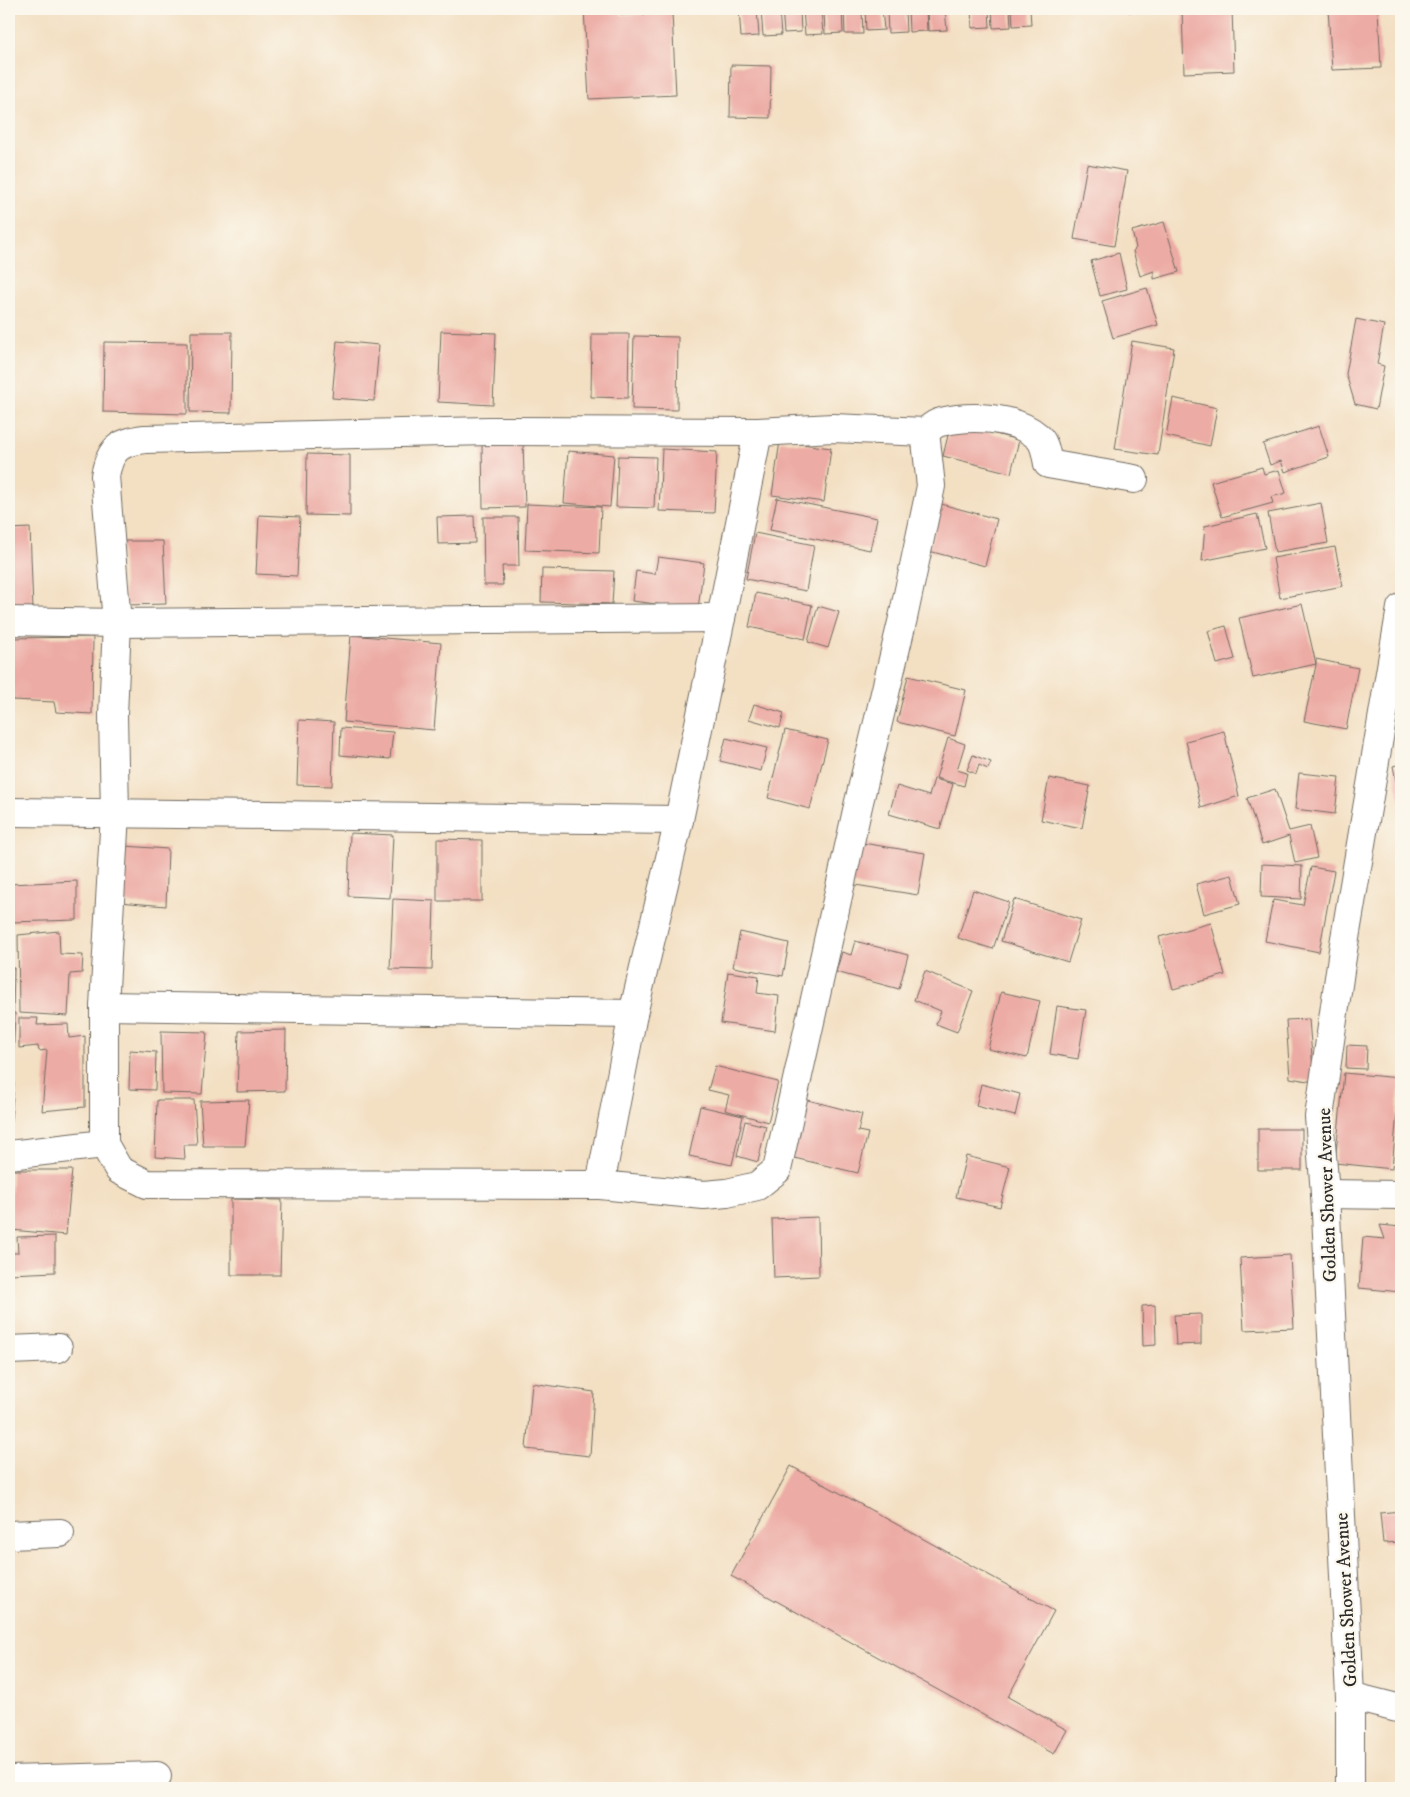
<svg xmlns="http://www.w3.org/2000/svg" width="1410" height="1797" viewBox="0 0 1410 1797" font-family="'IM FELL DW Pica',serif">
<style>
.building{fill:#ecaba4}
.lines{fill:none;stroke-linecap:round;stroke-linejoin:round}
.minor-casing{stroke:#716a60;stroke-width:30}
.tertiary-casing{stroke:#716a60;stroke-width:30}
.minor{stroke:#fff;stroke-width:28}
.tertiary{stroke:#fff;stroke-width:28}
.labels{text-anchor:middle;stroke-width:4.5;stroke-linejoin:round;paint-order:stroke}
.street-label{font-size:19px;fill:#2b2b2b;stroke:#fbf7ec}
</style>
<rect width="100%" height="100%" fill="#fbf7ec"/>
<filter id="ink" filterUnits="userSpaceOnUse"><feTurbulence type="fractalNoise" baseFrequency=".02" numOctaves="2"/><feDisplacementMap in="SourceGraphic" scale="10" xChannelSelector="R" yChannelSelector="G"/><feConvolveMatrix kernelMatrix="1 2 1 2 8 2 1 2 1" color-interpolation-filters="sRGB"/></filter>
<filter id="wash" filterUnits="userSpaceOnUse"><feTurbulence type="fractalNoise" baseFrequency=".0096" numOctaves="4" result="noise"/><feDisplacementMap in="SourceGraphic" scale="20" xChannelSelector="R" yChannelSelector="G"/><feGaussianBlur stdDeviation="1.12" result="paint"/><feColorMatrix in="noise" values="0 0 0 0 0 0 0 0 0 0 0 0 0 0 0 0 0 1.4 0 .05"/><feComposite in="paint" operator="in"/></filter>
<g filter="url(#wash)">
<rect width="100%" height="100%" fill="#f3dfc2"/>
<g id="blocks">
<!-- building -->
<g class="building">
<path d="M584,9h37v6l51,-2 4,82 -87,4z"/>
<path d="M739,9h18l2,27 -18,1z"/>
<path d="M761,9h18l2,26 -18,1z"/>
<path d="M782,9h18l1,23 -17,1z"/>
<path d="M803,9h18l2,25 -18,1z"/>
<path d="M824,9h18l1,24 -18,1z"/>
<path d="M844,9h18l1,25h-18z"/>
<path d="M865,9h17l2,21 -18,1z"/>
<path d="M887,9h18l1,23 -18,1z"/>
<path d="M908,9h18l1,22 -18,1z"/>
<path d="M927,9h18l2,21 -19,1z"/>
<path d="M971,9h18l1,18 -18,1z"/>
<path d="M992,9h18l1,18 -18,1z"/>
<path d="M1012,9h18l1,16 -18,1z"/>
<path d="M1116,9h15v3l-15,-2z"/>
<path d="M1182,9h50l2,62 -50,2z"/>
<path d="M1328,9h50l3,59 -49,2z"/>
<path d="M731,65l40,1 -1,52 -40,-1z"/>
<path d="M1087,164l40,7 -13,75 -40,-7z"/>
<path d="M1164,222l15,50 -25,7v-8l-14,5 -7,-25 3,-3 -4,-17z"/>
<path d="M1119,253l8,36 -27,7 -9,-35z"/>
<path d="M1147,288l11,37 -45,13 -11,-37z"/>
<path d="M1356,319l28,6 -7,39 7,2 -8,43 -21,-5 -9,-30z"/>
<path d="M441,331l55,2 -3,72 -55,-3z"/>
<path d="M191,332h41l-1,81 -41,-1z"/>
<path d="M592,334h37l-1,64 -37,-1z"/>
<path d="M634,336l44,1 -1,73 -45,-1z"/>
<path d="M337,341l42,4 -5,56 -42,-3z"/>
<path d="M1132,341l42,7 -16,107 -43,-6z"/>
<path d="M104,342l83,1v71l-84,-2z"/>
<path d="M1173,398l44,10 -7,38 -44,-10z"/>
<path d="M951,423l68,17 -8,33 -68,-17z"/>
<path d="M1319,426l10,31 -44,15 -4,-11 -11,4 -7,-21z"/>
<path d="M780,441l51,7 -7,54 -52,-7z"/>
<path d="M523,442l2,65 -42,1 -1,-65z"/>
<path d="M662,449l55,3 -3,61 -55,-2z"/>
<path d="M568,451l46,4 -4,52 -46,-4z"/>
<path d="M307,454l43,1v61l-44,-1z"/>
<path d="M618,456l38,1 -2,51 -38,-1z"/>
<path d="M1262,467l2,7 15,-4 7,23 -15,4 2,6 -51,14 -11,-35z"/>
<path d="M777,498l100,20 -7,32 -100,-20z"/>
<path d="M1321,503l7,40 -53,9 -7,-39z"/>
<path d="M527,504l74,3 -2,46 -74,-3z"/>
<path d="M941,504l56,15 -12,47 -56,-15z"/>
<path d="M1257,514l8,34 -63,13 3,-35z"/>
<path d="M259,515l41,2 -3,59 -41,-2z"/>
<path d="M474,516l1,27 -37,1 -1,-27z"/>
<path d="M483,517h35l1,49h-17l1,19h-19z"/>
<path d="M30,528l3,82 -24,-1v-80z"/>
<path d="M755,533l59,12 -8,46 -60,-12z"/>
<path d="M122,541h41l3,63 -41,1z"/>
<path d="M1335,547l8,39 -63,12 -7,-40z"/>
<path d="M658,557l46,6 -6,46 -66,-8 4,-30 19,3z"/>
<path d="M542,569l72,2 -2,33 -71,-2z"/>
<path d="M756,593l56,12 -7,34 -56,-12z"/>
<path d="M1302,604l14,60 -63,14 -14,-60z"/>
<path d="M818,606l21,6 -11,36 -20,-6z"/>
<path d="M1226,626l9,33 -18,5 -9,-33z"/>
<path d="M351,635l90,8 -7,87 -90,-8z"/>
<path d="M93,637l-1,77 -36,-2 -2,-10 -42,-2 -3,-62z"/>
<path d="M1316,659l42,9 -12,61 -42,-8 12,-56z"/>
<path d="M908,676l58,14 -11,46 -58,-14z"/>
<path d="M754,704l30,9 -4,15 -31,-9z"/>
<path d="M299,720l35,2 -2,64 -35,-1z"/>
<path d="M341,728l52,4 -3,27 -50,-4z"/>
<path d="M785,730l43,10 -18,69 -42,-11z"/>
<path d="M1224,731l15,65 -38,12 -15,-67z"/>
<path d="M726,738l41,10 -6,23 -41,-10z"/>
<path d="M948,738l17,6 -8,26 10,3 -3,13 -28,-8z"/>
<path d="M973,755l18,7 -3,7 -9,-4 -3,9 -9,-4z"/>
<path d="M1401,764v37h-1l-7,-35z"/>
<path d="M1299,773l40,4 -4,37 -40,-5z"/>
<path d="M1049,778l41,8 -8,42 -41,-8z"/>
<path d="M934,779l19,5 -13,45 -51,-15 8,-28 32,10z"/>
<path d="M1275,789l14,42 21,-5 7,32 -22,5 -6,-27 -27,9 -15,-47z"/>
<path d="M350,833l43,2 -3,63 -42,-2z"/>
<path d="M437,839l45,1v61h-45z"/>
<path d="M856,842l69,11 -7,42 -69,-11z"/>
<path d="M124,846l44,3 -2,57 -47,-4z"/>
<path d="M1262,864l40,2 -1,33 -40,-2z"/>
<path d="M1311,867l23,4 -15,81 -54,-11 8,-41 30,5z"/>
<path d="M1232,875l8,29 -36,10 -8,-30z"/>
<path d="M77,881v39l-66,2 -2,-38z"/>
<path d="M973,890l36,12 -16,47 -35,-11z"/>
<path d="M393,899l41,2 -2,69 -42,-1z"/>
<path d="M1014,899l67,21 -13,42 -67,-21z"/>
<path d="M1211,923l14,52 -52,14 -14,-52z"/>
<path d="M59,931l1,23 23,1 -1,18 -12,1 -2,42 -49,-3 -1,-78z"/>
<path d="M740,932l49,11 -6,33 -50,-9z"/>
<path d="M855,941l53,14 -9,34 -63,-17 6,-20 9,3z"/>
<path d="M9,968h5l-1,45h2l-2,51h-4z"/>
<path d="M925,971l48,20 -16,41 -21,-8 5,-13 -27,-11z"/>
<path d="M728,972l31,4 -2,17 22,3 -4,35 -54,-8z"/>
<path d="M1001,992l39,9 -13,57 -39,-9z"/>
<path d="M1057,1006l29,4 -8,49 -28,-5z"/>
<path d="M19,1018h19l-1,7 31,-1 1,14 16,-2v71l-43,4 5,-61 -8,1 -1,-5 -19,2z"/>
<path d="M1309,1019l5,63 -24,-4 -4,-58z"/>
<path d="M286,1030l-1,61 -48,1 2,-61z"/>
<path d="M161,1031l46,1 -5,62 -40,-1z"/>
<path d="M1347,1045l20,1 -1,23 -20,-1z"/>
<path d="M130,1050l26,2 -1,38 -26,-1z"/>
<path d="M715,1066l63,16 -10,40 -43,-12 4,-15 -21,-5z"/>
<path d="M1344,1073l56,5 -8,91 -57,-6z"/>
<path d="M9,1083h5l-4,50h-1z"/>
<path d="M981,1084l39,10 -5,22 -39,-10z"/>
<path d="M804,1099l58,15 -4,17 10,2 -10,40 -68,-16z"/>
<path d="M157,1100h37l3,45h-13l1,14 -30,-2z"/>
<path d="M249,1100l-4,46h-42l-3,-45z"/>
<path d="M700,1106l43,10 -11,49 -43,-9z"/>
<path d="M745,1121l21,5 -8,36 -21,-6z"/>
<rect x="1258" y="1129" width="44" height="41"/>
<path d="M966,1156l44,11 -10,40 -44,-10z"/>
<path d="M12,1170h60l-6,65 -55,-5z"/>
<path d="M231,1199l51,1 -2,75h-49z"/>
<path d="M818,1217l1,59 -45,2 -2,-59z"/>
<path d="M1380,1225l21,2v65l-42,-4 4,-51 22,2z"/>
<path d="M55,1236v36l-46,2v-21h9l-1,-16z"/>
<path d="M1290,1255l4,73 -50,2 -4,-72z"/>
<path d="M1155,1305l1,40 -13,1 -1,-40z"/>
<path d="M1201,1314v30l-25,1 -2,-30z"/>
<path d="M532,1383l62,9 -4,64 -64,-7z"/>
<path d="M791,1466l263,145 -46,86 59,33 -13,24 -323,-178z"/>
<path d="M1401,1511v31l-18,1 -3,-30z"/>
</g>
</g>
</g>
<g filter="url(#ink)">
<use href="#blocks" fill-opacity="0" stroke="#716a60" stroke-width="1"/>
<g class="lines">
<defs>
<g id="minor">
<path d="M833,428l92,4 6,54 -28,132 -45,188 -81,364 -20,16 -30,7 -23,2 -104,-10 -453,-1 -28,-14 -15,-26v-138l11,-193 -2,-98 4,-92 -12,-147c5,-27 14,-34 40,-37l344,-8 269,1z"/>
<path d="M925,432c4,-3 10,-9 16,-10 28,-7 73,-6 96,14 8,6 9,18 11,28l86,15"/>
<path d="M9,621l108,2 604,-5"/>
<path d="M9,812l670,8"/>
<path d="M104,1006l529,8"/>
<path d="M9,1155l95,-11"/>
<path d="M600,1185l33,-171 46,-194 42,-202 37,-186"/>
<path d="M1325,1194l76,1"/>
<path d="M9,1350l49,-2"/>
<path d="M9,1535l51,-2"/>
<path d="M1350,1696l51,13"/>
<path d="M9,1780l148,-4"/>
</g>
<path id="tertiary" d="M1350,1788v-92l-25,-502 -6,-77 24,-167 58,-342"/>
</defs>
<!-- minor casing -->
<use href="#minor" class="minor-casing"/>
<!-- tertiary casing -->
<use href="#tertiary" class="tertiary-casing"/>
<!-- minor -->
<use href="#minor" class="minor"/>
<!-- tertiary -->
<use href="#tertiary" class="tertiary"/>
</g>
</g>
<g class="labels">
<!-- street labels -->
<g class="street-label">
<text transform="translate(1326 1195) rotate(-92)" y="7">Golden Shower Avenue</text>
<text transform="translate(1345 1600) rotate(-93)" y="7">Golden Shower Avenue</text>
</g>
</g>
<!-- margin -->
<rect width="1410" height="1797" fill="none" stroke="#fbf7ec" stroke-width="30"/>
</svg>
